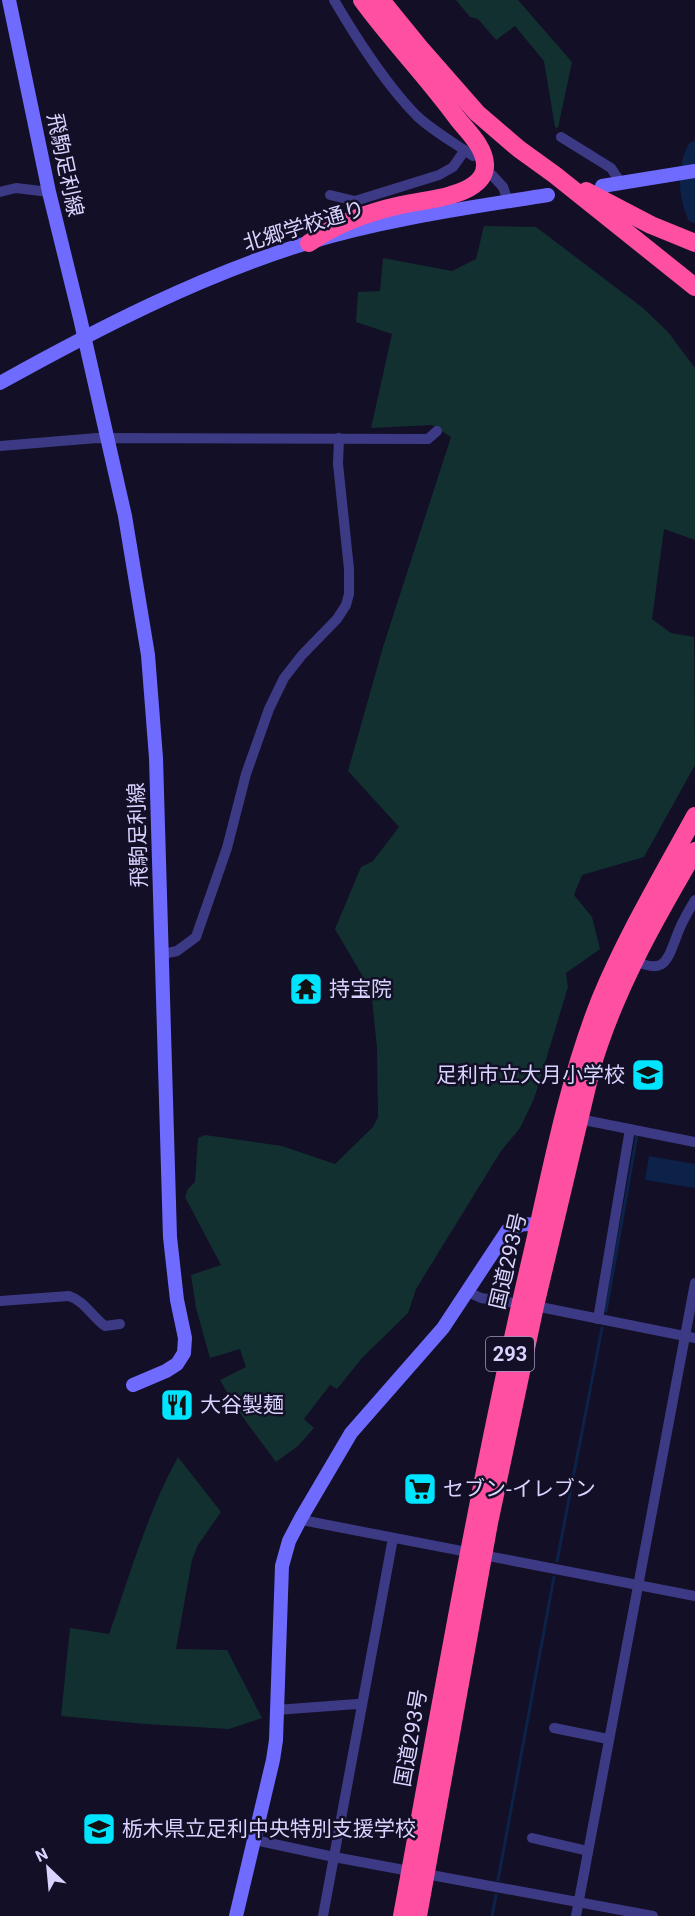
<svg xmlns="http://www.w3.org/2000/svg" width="695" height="1916" viewBox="0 0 695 1916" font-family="Roboto,'Noto Sans JP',sans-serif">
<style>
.green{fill:#12302f}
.water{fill:#0c2248}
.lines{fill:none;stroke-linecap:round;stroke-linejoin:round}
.stream{stroke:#0c2248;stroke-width:3}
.river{stroke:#0c2248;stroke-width:16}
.street{stroke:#3d3a85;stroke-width:10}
.secondary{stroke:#6f6bff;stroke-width:14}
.highway{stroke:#ff4fa3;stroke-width:18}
.labels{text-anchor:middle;stroke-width:5;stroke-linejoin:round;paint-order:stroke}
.shield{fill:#130f26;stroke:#9e99be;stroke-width:1.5}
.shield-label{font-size:20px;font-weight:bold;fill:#d9d4ff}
.street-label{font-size:21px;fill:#d9d4ff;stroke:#130f26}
.poi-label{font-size:21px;fill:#d9d4ff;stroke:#130f26;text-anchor:start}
</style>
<rect width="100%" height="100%" fill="#130f26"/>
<!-- green -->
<g class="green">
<path d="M456,0h62l54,62 -14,66 -3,-1 -11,-66 -29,-35 -19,14 -18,-21 -8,-2z"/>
<path d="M484,226l52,1 107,81 25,24 27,36v172l-31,-11 -12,90 19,14 23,4 1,128 -51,92 -62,18 -8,20 18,22 8,32 -34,24 2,14 -34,112 -14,29 -19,23 -85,138 -8,24 -46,45 -25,31 -7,-4 -26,34 10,9 -16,18 -22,16 -40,-54 -16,-28 26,-13 -6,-18 -30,9 -14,-50 -5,-33 30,-10 -36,-68 3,-8 7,-7 3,-44 7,-3 77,11 53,18 38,-37 5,-10 -1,-69 -5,-49 -6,-17 -31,-53 26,-62 12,-6 26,-34 -51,-56 35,-124 68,-210 -19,-12 -61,3 21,-94 -36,-12 2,-30 22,-1 3,-33 69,13 24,-12z"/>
<path d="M178,1457l43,55 -23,33 -6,15 -16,89 51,1 35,68 -33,11 -84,-5 -84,-8 9,-88 39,6c21,-59 38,-121 69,-177z"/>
</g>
<!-- water -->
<path class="water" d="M649,1156l46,8v24l-50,-8z"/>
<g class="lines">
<!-- stream -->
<g class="stream">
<path d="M606,1311l31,-176"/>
<path d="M557,1561l45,-233"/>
<path d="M498,1880l56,-303"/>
<path d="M492,1916l4,-21"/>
</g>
<!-- river -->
<path class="river" d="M695,149c-10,20 -9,45 0,66"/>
<!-- street -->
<g class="street">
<path d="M334,0c21,36 54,87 83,116 17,16 38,27 56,40"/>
<path d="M561,137l50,31 10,15"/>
<path d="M492,175l11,12 5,14"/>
<path d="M0,192l16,-4 33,4"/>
<path d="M330,195l25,6 84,-26 14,-8 12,-17"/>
<path d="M0,446l97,-8 331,1 9,-8"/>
<path d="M163,954l14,-3 19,-14 31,-89 19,-74 23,-65 15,-31 18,-23 35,-36 9,-14 3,-11v-25l-11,-105 1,-26"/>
<path d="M630,958c36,20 37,2 49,-28 4,-10 10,-20 16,-30"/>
<path d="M579,1119l116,23"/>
<path d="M468,1292l13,6 54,8 160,32"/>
<path d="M0,1301l69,-5c16,5 23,21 36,30l15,-2"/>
<path d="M598,1319l32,-190"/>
<path d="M301,1518l6,3 388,75"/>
<path d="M276,1710l81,-6 5,1"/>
<path d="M554,1728l54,11"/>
<path d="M532,1838l56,13"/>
<path d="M255,1840l79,17 319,59"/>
<path d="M323,1916l70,-378"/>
<path d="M576,1916l119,-633"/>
</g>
<!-- secondary -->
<g class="secondary">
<path d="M9,0l40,192 31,126 45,198 23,139 8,103 14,479 7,63 8,38 -1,15 -7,11 -11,7 -33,14"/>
<path d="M602,186l93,-15"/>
<path d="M0,383c97,-54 200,-107 307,-140 79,-24 160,-35 241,-48"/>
<path d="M236,1916l37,-156 3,-20 6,-174 7,-25 12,-23 50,-85 92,-105 64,-97 16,-7 16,1"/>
</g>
<!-- highway -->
<g class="highway">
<path d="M381,0l39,48 57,65 42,36 36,26 140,112"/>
<path d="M586,191l65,34 44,18"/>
<path d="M309,243c27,-19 60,-31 92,-38 17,-4 34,-5 50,-10 15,-4 35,-13 34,-31 -1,-18 -18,-33 -28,-46 -30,-41 -65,-77 -95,-118"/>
<path d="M402,1916c40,-217 77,-434 127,-649 21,-89 37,-181 71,-267 26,-63 62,-124 95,-184"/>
<path d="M418,1916l71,-393 46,-217 56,-236c23,-79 63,-149 104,-219"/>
</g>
</g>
<!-- icons -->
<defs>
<symbol id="temple-square" viewBox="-11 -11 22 22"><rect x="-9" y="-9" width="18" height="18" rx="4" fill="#00e5ff" stroke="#130f26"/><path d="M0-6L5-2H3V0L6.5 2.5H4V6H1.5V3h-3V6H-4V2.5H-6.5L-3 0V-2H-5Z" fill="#111"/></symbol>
<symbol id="school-square" viewBox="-11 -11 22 22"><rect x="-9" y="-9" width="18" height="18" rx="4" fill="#00e5ff" stroke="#130f26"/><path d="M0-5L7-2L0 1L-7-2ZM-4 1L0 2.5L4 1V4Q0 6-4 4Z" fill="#111"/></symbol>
<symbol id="restaurant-square" viewBox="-11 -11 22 22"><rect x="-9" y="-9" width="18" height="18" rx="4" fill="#00e5ff" stroke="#130f26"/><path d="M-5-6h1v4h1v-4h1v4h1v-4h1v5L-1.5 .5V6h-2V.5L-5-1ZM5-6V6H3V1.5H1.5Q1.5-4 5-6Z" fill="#111"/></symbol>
<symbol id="supermarket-square" viewBox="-11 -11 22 22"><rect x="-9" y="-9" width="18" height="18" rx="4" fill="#00e5ff" stroke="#130f26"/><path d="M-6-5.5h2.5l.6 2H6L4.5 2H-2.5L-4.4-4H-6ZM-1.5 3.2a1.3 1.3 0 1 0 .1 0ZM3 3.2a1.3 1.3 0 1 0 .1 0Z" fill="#111"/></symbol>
</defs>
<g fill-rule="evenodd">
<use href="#temple-square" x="287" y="970" width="38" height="38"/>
<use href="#school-square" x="629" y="1056" width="38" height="38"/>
<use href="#restaurant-square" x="158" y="1386" width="38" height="38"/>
<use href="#supermarket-square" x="401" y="1470" width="38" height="38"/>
<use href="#school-square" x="80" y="1810" width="38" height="38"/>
</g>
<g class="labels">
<!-- shield labels -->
<rect class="shield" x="486" y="1337" width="48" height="34" rx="4.5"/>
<g class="shield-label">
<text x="510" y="1361">293</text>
</g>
<!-- street labels -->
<g class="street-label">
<text transform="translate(65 165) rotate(78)" y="7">飛駒足利線</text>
<text transform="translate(304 226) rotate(-17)" y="7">北郷学校通り</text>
<text transform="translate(138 835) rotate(-92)" y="7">飛駒足利線</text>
<text transform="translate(508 1261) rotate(-77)" y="7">国道293号</text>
<text transform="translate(411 1738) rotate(-80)" y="7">国道293号</text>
</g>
<!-- poi labels -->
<g class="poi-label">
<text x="329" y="996">持宝院</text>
<text x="625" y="1082" text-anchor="end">足利市立大月小学校</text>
<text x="200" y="1412">大谷製麺</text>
<text x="443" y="1496">セブン-イレブン</text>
<text x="122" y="1836">栃木県立足利中央特別支援学校</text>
</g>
</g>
<!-- north arrow -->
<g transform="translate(48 1868) rotate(334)" stroke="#130f26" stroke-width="4.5" paint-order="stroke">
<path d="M0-4.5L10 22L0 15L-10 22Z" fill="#d9d4ff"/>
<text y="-9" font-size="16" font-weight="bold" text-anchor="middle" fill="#d9d4ff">N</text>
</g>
</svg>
